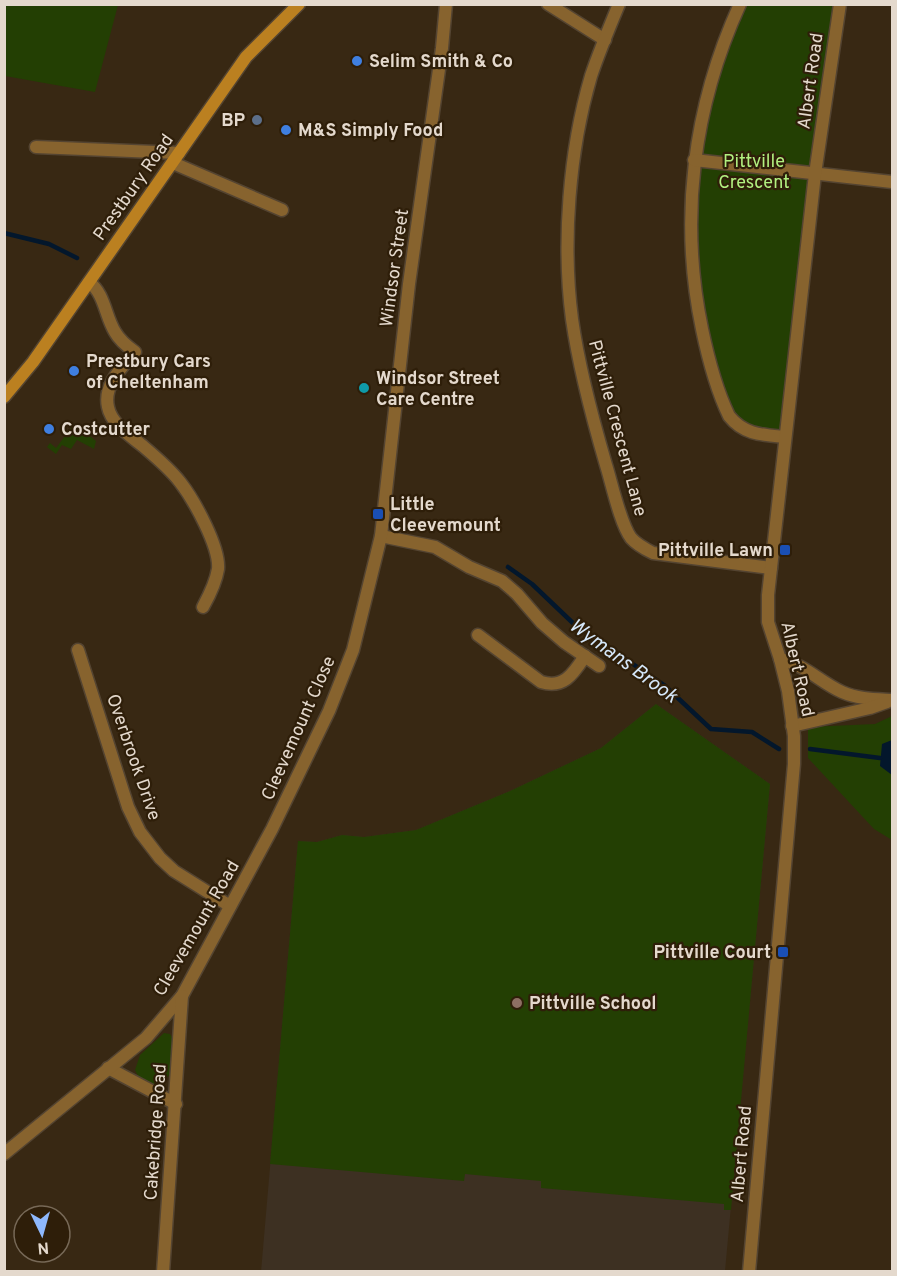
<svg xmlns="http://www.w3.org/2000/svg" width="897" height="1276" viewBox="0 0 897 1276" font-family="Overpass,sans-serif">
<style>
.education{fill:#3d3022}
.green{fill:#233f03}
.water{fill:#03172c}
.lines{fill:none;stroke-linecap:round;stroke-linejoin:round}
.stream{stroke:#03172c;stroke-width:4.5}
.minor-casing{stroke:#544431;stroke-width:15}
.tertiary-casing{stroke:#544431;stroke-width:15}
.secondary-casing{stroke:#544431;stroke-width:15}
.minor{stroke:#87632e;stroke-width:12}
.tertiary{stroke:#87632e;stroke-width:12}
.secondary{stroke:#bb8020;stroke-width:12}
.shop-dot{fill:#3f7fe0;stroke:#2e1e09;stroke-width:2}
.service-dot{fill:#5c6f8a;stroke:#2e1e09;stroke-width:2}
.culture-dot{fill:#0f9aa8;stroke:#2e1e09;stroke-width:2}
.transit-dot{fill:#1a4fb4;stroke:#2e1e09;stroke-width:2}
.education-dot{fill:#8d6e63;stroke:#2e1e09;stroke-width:2}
.labels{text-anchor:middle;stroke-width:4.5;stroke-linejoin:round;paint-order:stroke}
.poi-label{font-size:18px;font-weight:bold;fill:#e4d9cd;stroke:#2e1e09;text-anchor:start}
.street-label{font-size:18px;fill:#e4d9cd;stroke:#2e1e09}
.park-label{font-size:18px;fill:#b2f080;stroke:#2e1e09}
.water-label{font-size:20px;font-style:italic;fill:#d5e7f9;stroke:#2e1e09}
</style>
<rect width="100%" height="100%" fill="#382813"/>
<!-- education -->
<path class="education" d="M656,704l114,80 -45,487 -464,1 37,-431 19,1 25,-7 22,2 52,-7 94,-39 91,-43z"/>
<!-- green -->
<g class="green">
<path d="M4,5h114l-23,87 -90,-16z"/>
<path d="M740,5h100l-55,432 -51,-14 -30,-83 -13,-140 29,-147z"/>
<path d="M74,424l22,17 -2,8 -17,-9 -6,9 -9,-4 -6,9 -9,-7 3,-4 6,5z"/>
<path d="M656,704l114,80 -39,426h-7v-6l-183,-16v-7l-76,-7 -1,7 -194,-17 28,-323 19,1 25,-7 22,2 52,-7 94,-39 91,-43z"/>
<path d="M892,716v124l-18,-11 -66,-71v-31l67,-3z"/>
<path d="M164,1033l6,1 3,5 -3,35c-10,14 -28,13 -35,-4l5,-15z"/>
</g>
<!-- water -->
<path class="water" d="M892,740v35l-12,-9 2,-22z"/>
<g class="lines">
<!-- stream -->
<g class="stream">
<path d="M4,233l45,11 28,14"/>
<path d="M508,567l24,17 43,41 89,60 47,44 41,3 27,17"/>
<path d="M810,749l70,9"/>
</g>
<defs>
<g id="minor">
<path d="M548,4l57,36"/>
<path d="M619,4c-10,24 -20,48 -28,72 -22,75 -29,167 -19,243 7,50 20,98 34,146 6,19 14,58 25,73 6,7 14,11 22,15l118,15"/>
<path d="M740,4c-47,103 -61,215 -38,325 6,29 14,60 27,87 15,19 34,19 56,21"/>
<path d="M36,147l143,6"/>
<path d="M694,160l198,22"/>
<path d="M173,163l109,47"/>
<path d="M89,282c16,12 16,34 26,50 5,9 13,15 20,20 -13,15 -32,33 -27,55 3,17 24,30 36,40 13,11 26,22 36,35 14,18 40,65 38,87 -2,13 -9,27 -15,38"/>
<path d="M381,536l54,11 34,20 33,14 15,13 25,29 22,19 35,24"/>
<path d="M478,635l63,47c23,7 32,-8 44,-26"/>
<path d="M78,650l50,157 12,25 20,26 14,13 56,35"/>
<path d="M780,659c24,5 40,23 62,33 16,7 33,7 50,8"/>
<path d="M792,726l78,-18 17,-6"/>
<path d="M108,1068l68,36"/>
<path d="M4,1154l142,-116 36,-42 90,-167 57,-118 24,-61 28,-114 28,-252 33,-236 4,-44"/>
<path d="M163,1272l19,-276"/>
</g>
<path id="tertiary" d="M749,1272l45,-508v-28l-6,-45 -8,-32 -12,-37v-27l47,-421 25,-170"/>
<path id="secondary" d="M4,397l29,-35 213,-305 53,-53"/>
</defs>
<!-- minor casing -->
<use href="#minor" class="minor-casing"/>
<!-- tertiary casing -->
<use href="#tertiary" class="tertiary-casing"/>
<!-- secondary casing -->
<use href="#secondary" class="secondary-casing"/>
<!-- minor -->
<use href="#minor" class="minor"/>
<!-- tertiary -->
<use href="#tertiary" class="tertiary"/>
<!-- secondary -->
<use href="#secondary" class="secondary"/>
</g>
<!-- markers -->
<g class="shop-dot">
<circle cx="357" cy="61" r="6"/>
<circle cx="286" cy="130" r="6"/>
<circle cx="74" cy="371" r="6"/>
<circle cx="49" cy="429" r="6"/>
</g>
<circle class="service-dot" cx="257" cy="120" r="6"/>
<circle class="culture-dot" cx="364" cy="388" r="6"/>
<g class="transit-dot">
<rect x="372" y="508" width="12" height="12" rx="3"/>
<rect x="779" y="544" width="12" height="12" rx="3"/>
<rect x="777" y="946" width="12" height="12" rx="3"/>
</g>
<circle class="education-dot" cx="517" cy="1003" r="6"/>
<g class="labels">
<!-- poi labels -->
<g class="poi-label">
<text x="369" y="67">Selim Smith &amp; Co</text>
<text x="245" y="126" text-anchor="end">BP</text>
<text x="298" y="136">M&amp;S Simply Food</text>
<text x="86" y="367">Prestbury Cars<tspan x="86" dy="21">of Cheltenham</tspan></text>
<text x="376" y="384">Windsor Street<tspan x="376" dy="21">Care Centre</tspan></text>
<text x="61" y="435">Costcutter</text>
<text x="390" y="510">Little<tspan x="390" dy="21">Cleevemount</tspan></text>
<text x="773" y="556" text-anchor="end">Pittville Lawn</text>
<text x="771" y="958" text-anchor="end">Pittville Court</text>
<text x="529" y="1009">Pittville School</text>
</g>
<!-- street labels -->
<g class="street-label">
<text transform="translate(810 81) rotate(-82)" y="6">Albert Road</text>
<text transform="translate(133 187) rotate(-55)" y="6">Prestbury Road</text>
<text transform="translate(394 268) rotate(-82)" y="6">Windsor Street</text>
<text transform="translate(618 428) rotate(75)" y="6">Pittville Crescent Lane</text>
<text transform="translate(798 669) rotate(77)" y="6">Albert Road</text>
<text transform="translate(298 728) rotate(-66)" y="6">Cleevemount Close</text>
<text transform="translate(134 757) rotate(71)" y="6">Overbrook Drive</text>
<text transform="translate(196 928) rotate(-60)" y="6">Cleevemount Road</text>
<text transform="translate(155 1132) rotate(-86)" y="6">Cakebridge Road</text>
<text transform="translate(741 1154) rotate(-85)" y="6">Albert Road</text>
</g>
<!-- park labels -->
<g class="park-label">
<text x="754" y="167">Pittville<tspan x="754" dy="21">Crescent</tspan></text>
</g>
<!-- water labels -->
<g class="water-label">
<text transform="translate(624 660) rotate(36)" y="7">Wymans Brook</text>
</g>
</g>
<!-- border -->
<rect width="897" height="1276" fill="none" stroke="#e4d9cd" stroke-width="12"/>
<!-- north arrow -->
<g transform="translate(42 1234) rotate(175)"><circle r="28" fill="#2e1e09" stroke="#776957" stroke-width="1.5"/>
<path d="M0-4.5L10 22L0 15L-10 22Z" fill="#8eb8fd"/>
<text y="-9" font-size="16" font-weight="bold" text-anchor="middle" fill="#e4d9cd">N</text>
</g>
</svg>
